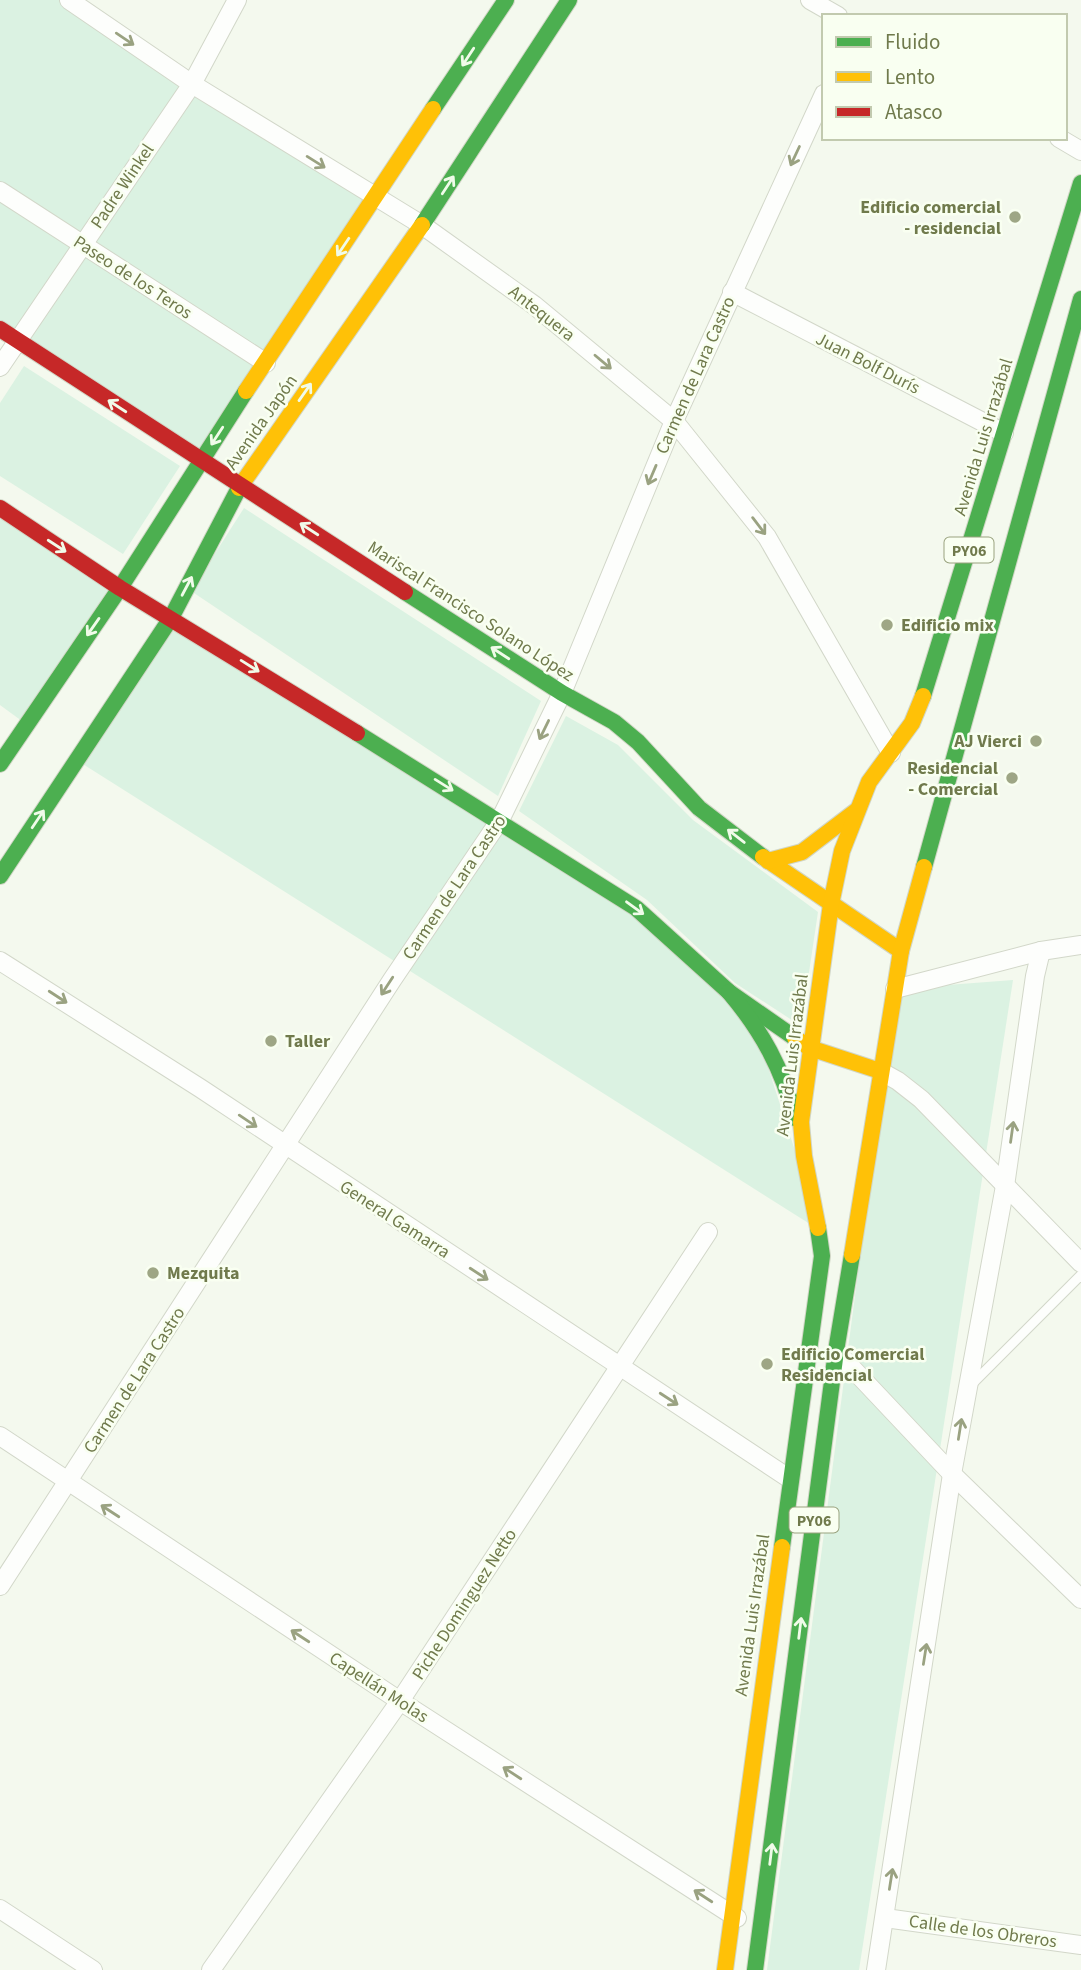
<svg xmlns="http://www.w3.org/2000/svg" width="1081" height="1970" viewBox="0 0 1081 1970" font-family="'Source Sans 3',sans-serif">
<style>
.green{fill:#dbf2e2}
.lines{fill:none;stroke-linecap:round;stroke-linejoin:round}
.lane-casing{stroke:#d2d7c9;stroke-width:11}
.street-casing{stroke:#d2d7c9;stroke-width:20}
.fast-casing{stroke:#d1d6c6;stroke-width:18}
.slow-casing{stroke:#d1d6c6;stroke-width:18}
.jam-casing{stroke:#d1d6c6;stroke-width:18}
.lane{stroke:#fdfefc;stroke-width:9}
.street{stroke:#fdfefc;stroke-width:18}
.fast{stroke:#4caf50;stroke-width:16}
.slow{stroke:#ffc107;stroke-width:16}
.jam{stroke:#c62828;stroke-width:16}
.oneway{stroke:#9aa281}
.oneway2{stroke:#f0fbe9}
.poi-dot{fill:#9ea685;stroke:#f9fff1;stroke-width:2.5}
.labels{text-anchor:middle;stroke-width:5;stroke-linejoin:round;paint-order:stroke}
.shield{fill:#f9fff1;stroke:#99a27e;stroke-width:2}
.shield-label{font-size:16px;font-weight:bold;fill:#707a4c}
.street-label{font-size:18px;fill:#707a4c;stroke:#f9fff1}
.poi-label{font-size:18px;font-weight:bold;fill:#707a4c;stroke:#f9fff1;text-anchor:start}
</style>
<rect width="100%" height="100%" fill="#f4f9ee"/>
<!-- green -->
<g class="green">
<path d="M0,0h69l307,199 -176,262 -200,-132z"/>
<path d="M24,366l156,100 -57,88 -123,-78v-73z"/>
<path d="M0,508l120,80 -94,136 -26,-19z"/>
<path d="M244,508l297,193 -43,95 -307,-205z"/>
<path d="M171,618l465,290 117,113 68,210 -743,-470z"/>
<path d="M566,716l52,29 75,75 125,92 -17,114 -66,-43 -88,-83 -128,-89z"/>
<path d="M1013,980l-154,990h-92l128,-981z"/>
</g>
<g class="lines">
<defs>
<path id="lane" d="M972,1384l109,-109"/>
<g id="street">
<path d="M69,0l123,84 230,141 112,80 140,116 93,116 124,216"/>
<path d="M810,0l28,16"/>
<path d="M1059,138l22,13"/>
<path d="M0,191l266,172"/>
<path d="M732,292l272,141"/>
<path d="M0,367l192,-283 45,-84"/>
<path d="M0,961l200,127 590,391"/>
<path d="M895,989l146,-38 40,-6"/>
<path d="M880,1071l18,10 23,18 160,164"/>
<path d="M836,1351l116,123 129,125"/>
<path d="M0,1436l400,265 337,217"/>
<path d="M0,1586l392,-606 108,-160 62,-127 112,-272 150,-327"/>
<path d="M0,1909l93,61"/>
<path d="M885,1918l196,27"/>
<path d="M211,1970l189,-269 308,-469"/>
<path d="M876,1970l76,-496 53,-288 30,-210 6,-25"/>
</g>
<g id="fast">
<path d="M433,109l73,-109"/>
<path d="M422,225l147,-225"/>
<path d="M405,592l157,101 52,29 24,20 61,66 64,49"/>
<path d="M923,696l158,-513"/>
<path d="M357,733l279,175 93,84 66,46"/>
<path d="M0,764l120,-176 126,-197"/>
<path d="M924,867l157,-568"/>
<path d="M0,876l171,-258 68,-130"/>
<path d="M729,992c32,38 54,77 66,126"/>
<path d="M782,1547l40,-291 -4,-28"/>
<path d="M755,1970l81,-619 16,-96"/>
</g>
<g id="slow">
<path d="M246,391l187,-282"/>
<path d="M239,488l183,-263"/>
<path d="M763,857l138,94"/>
<path d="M768,861l34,-9 54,-41"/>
<path d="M795,1038l15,10 70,23"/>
<path d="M818,1228l-14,-72 -3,-34 30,-218 11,-53 27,-69 43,-59 11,-27"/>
<path d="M852,1255l49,-304 23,-84"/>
<path d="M725,1970l57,-423"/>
</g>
<g id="jam">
<path d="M0,329l405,263"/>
<path d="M0,508l120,80 237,145"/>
</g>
</defs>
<!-- lane casing -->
<use href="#lane" class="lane-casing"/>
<!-- street casing -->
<use href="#street" class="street-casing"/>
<!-- fast casing -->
<use href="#fast" class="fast-casing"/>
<!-- slow casing -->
<use href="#slow" class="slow-casing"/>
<!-- jam casing -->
<use href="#jam" class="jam-casing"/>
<!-- lane -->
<use href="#lane" class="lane"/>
<!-- street -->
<use href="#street" class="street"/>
<!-- fast -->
<use href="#fast" class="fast"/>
<!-- slow -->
<use href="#slow" class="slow"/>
<!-- jam -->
<use href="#jam" class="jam"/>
</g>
<!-- one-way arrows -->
<defs><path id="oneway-shaft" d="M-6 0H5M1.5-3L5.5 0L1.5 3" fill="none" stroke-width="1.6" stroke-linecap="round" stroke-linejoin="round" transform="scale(1.75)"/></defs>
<g class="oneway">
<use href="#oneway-shaft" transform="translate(125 39) rotate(34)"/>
<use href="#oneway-shaft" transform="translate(795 156) rotate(115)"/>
<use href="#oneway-shaft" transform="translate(316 162) rotate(32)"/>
<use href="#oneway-shaft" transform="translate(603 362) rotate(40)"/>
<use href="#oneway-shaft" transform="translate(652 475) rotate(113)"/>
<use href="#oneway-shaft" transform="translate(759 526) rotate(53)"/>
<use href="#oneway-shaft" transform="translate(544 730) rotate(116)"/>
<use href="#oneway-shaft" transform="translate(387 986) rotate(123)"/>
<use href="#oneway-shaft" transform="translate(58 997) rotate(33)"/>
<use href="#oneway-shaft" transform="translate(248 1121) rotate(34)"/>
<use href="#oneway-shaft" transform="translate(1012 1132) rotate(-82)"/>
<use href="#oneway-shaft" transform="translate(479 1274) rotate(33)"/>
<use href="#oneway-shaft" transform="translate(669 1399) rotate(33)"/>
<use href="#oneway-shaft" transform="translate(960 1429) rotate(-81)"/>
<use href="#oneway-shaft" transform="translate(110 1511) rotate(-147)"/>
<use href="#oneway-shaft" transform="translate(300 1636) rotate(-147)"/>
<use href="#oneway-shaft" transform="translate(925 1654) rotate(-81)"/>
<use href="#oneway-shaft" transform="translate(512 1773) rotate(-147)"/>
<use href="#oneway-shaft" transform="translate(891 1879) rotate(-81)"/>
<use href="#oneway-shaft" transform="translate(703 1896) rotate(-147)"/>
</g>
<g class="oneway2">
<use href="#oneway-shaft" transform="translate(468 57) rotate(123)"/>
<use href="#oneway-shaft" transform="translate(448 185) rotate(-57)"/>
<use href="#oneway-shaft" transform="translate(343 247) rotate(124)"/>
<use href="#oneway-shaft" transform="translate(305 392) rotate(-55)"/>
<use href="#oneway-shaft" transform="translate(117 406) rotate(-147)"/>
<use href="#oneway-shaft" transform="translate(217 436) rotate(123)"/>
<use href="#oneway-shaft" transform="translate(309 529) rotate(-147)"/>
<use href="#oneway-shaft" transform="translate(57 546) rotate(33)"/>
<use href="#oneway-shaft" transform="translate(187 586) rotate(-62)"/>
<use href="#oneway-shaft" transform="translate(93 627) rotate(125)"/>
<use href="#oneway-shaft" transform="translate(500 653) rotate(-147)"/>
<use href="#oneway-shaft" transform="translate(250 666) rotate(32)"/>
<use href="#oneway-shaft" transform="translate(444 785) rotate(32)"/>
<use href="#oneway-shaft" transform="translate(38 819) rotate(-56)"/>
<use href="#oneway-shaft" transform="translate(736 836) rotate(-142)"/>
<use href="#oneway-shaft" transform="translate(635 908) rotate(36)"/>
<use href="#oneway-shaft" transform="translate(800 1628) rotate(-83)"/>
<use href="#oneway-shaft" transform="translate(771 1854) rotate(-83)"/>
</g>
<!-- markers -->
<g class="poi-dot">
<circle cx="1015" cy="217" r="7"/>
<circle cx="887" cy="625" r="7"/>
<circle cx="1036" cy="741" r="7"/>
<circle cx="1012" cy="778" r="7"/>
<circle cx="271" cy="1041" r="7"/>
<circle cx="153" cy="1273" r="7"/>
<circle cx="767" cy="1364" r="7"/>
</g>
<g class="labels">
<!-- shield labels -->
<g class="shield">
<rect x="944.5" y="537.5" width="49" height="25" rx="5"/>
<rect x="789.5" y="1507.5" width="49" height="25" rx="5"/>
</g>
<g class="shield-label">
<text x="969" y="556">PY06</text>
<text x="814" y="1526">PY06</text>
</g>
<!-- street labels -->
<g class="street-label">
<text transform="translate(122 186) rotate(-56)" y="6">Padre Winkel</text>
<text transform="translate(133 277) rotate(33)" y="6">Paseo de los Teros</text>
<text transform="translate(542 313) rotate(38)" y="6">Antequera</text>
<text transform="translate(868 363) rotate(27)" y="6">Juan Bolf Durís</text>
<text transform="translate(695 375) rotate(-66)" y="6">Carmen de Lara Castro</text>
<text transform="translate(261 422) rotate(-55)" y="6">Avenida Japón</text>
<text transform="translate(983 437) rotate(-73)" y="6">Avenida Luis Irrazábal</text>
<text transform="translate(471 611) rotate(33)" y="6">Mariscal Francisco Solano López</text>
<text transform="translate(454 887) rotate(-56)" y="6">Carmen de Lara Castro</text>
<text transform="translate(792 1055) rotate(-83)" y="6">Avenida Luis Irrazábal</text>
<text transform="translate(395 1219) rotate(33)" y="6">General Gamarra</text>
<text transform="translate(134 1380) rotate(-57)" y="6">Carmen de Lara Castro</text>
<text transform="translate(464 1604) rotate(-57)" y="6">Piche Dominguez Netto</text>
<text transform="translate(752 1615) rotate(-82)" y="6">Avenida Luis Irrazábal</text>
<text transform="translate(379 1687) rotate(33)" y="6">Capellán Molas</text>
<text transform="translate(983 1931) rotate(8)" y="6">Calle de los Obreros</text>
</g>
<!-- poi labels -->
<g class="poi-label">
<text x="1001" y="213" text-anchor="end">Edificio comercial<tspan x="1001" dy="21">- residencial</tspan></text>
<text x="901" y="631">Edificio mix</text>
<text x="1022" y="747" text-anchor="end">AJ Vierci</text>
<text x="998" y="774" text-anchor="end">Residencial<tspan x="998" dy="21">- Comercial</tspan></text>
<text x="285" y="1047">Taller</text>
<text x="167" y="1279">Mezquita</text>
<text x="781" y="1360">Edificio Comercial<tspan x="781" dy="21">Residencial</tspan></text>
</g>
</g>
<!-- legend -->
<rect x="822" y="14" width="245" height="126" fill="#f9fff1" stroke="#c2caaf" stroke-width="2"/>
<rect x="836" y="37" width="35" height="10" fill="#4caf50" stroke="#c2caaf" stroke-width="2"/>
<text x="885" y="49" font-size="21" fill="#707a4c">Fluido</text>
<rect x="836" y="72" width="35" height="10" fill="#ffc107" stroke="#c2caaf" stroke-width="2"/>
<text x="885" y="84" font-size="21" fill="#707a4c">Lento</text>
<rect x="836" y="107" width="35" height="10" fill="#c62828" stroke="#c2caaf" stroke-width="2"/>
<text x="885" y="119" font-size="21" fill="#707a4c">Atasco</text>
</svg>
